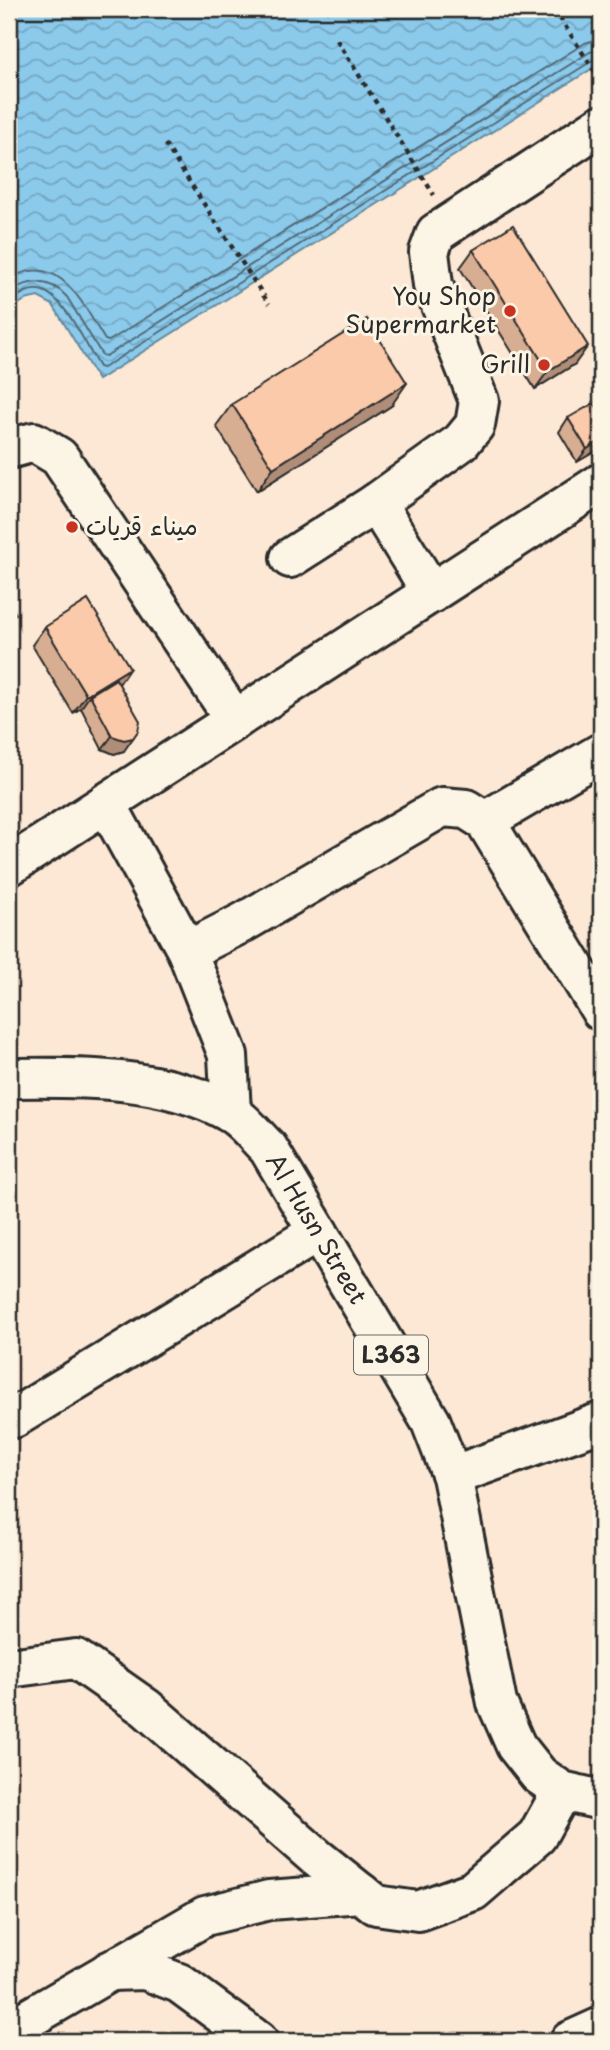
<svg xmlns="http://www.w3.org/2000/svg" width="610" height="2050" viewBox="0 0 610 2050" font-family="'Playpen Sans','Playpen Sans Arabic',sans-serif">
<style>
.water{fill:url(#water-waves);stroke:#658a9e;stroke-width:2}
.lines{fill:none;stroke-linecap:round;stroke-linejoin:round}
.shore{stroke:#516b78;stroke-width:2}
.minor-casing{stroke:#2b2b2b;stroke-width:44}
.major-casing{stroke:#2b2b2b;stroke-width:44}
.path{stroke:#2b2b2b;stroke-width:4.5;stroke-dasharray:5 5;stroke-linecap:butt}
.minor{stroke:#fcf5e5;stroke-width:38}
.major{stroke:#fcf5e5;stroke-width:38}
.wall{fill:#d8ae93;stroke:#2b2b2b;stroke-width:2}
.shaded-wall{fill:#b08d78;stroke:#2b2b2b;stroke-width:2}
.building{fill:#fbcaab;stroke:#2b2b2b;stroke-width:2}
.poi-dot{fill:#c8321e;stroke:#fcf5e5;stroke-width:2.5}
.labels{text-anchor:middle;stroke-width:6;stroke-linejoin:round;paint-order:stroke}
.shield{fill:#fcf5e5;stroke:#6a6863;stroke-width:2}
.shield-label{font-size:23px;font-weight:bold;fill:#2b2b2b}
.poi-label{font-size:24px;fill:#2b2b2b;stroke:#fcf5e5;text-anchor:end}
.street-label{font-size:24px;fill:#2b2b2b;stroke:#fcf5e5}
</style>
<defs>
<pattern id="water-waves" width="16" height="10" patternUnits="userSpaceOnUse" patternTransform="scale(1.75)"><rect width="16" height="10" fill="#8bcaeb"/><path d="M0 5q4-4 8 0t8 0" fill="none" stroke="#72a4bf"/></pattern>
</defs>
<rect width="100%" height="100%" fill="#fce8d4"/>
<filter id="ink" filterUnits="userSpaceOnUse"><feTurbulence type="fractalNoise" baseFrequency=".0143" numOctaves="2"/><feDisplacementMap in="SourceGraphic" scale="14" xChannelSelector="R" yChannelSelector="G"/><feConvolveMatrix kernelMatrix="1 2 1 2 8 2 1 2 1" color-interpolation-filters="sRGB"/></filter>
<g filter="url(#ink)">
<!-- water -->
<path class="water" d="M9,9h592v54l-503,317 -45,-75 -15,-8 -13,3 -16,10z"/>
<g class="lines">
<!-- shore -->
<g class="shore">
<path d="M9,279c51,-30 74,26 96,61l4,1 476,-298 16,-5"/>
<path d="M9,292c20,-13 41,-14 58,5l35,58 4,1 484,-304 11,-3"/>
<path d="M9,302c8,-5 19,-14 30,-12 24,3 48,57 60,77l4,1 492,-309 6,-1"/>
</g>
<defs>
<g id="minor">
<path d="M9,449l25,-7 25,15 176,263"/>
<path d="M376,503l56,90"/>
<path d="M290,558l86,-55 85,-61 14,-17 4,-24 -46,-116 -4,-33 7,-19 165,-108"/>
<path d="M106,803l81,148 41,104 3,58"/>
<path d="M485,821l116,-68"/>
<path d="M9,866l592,-383"/>
<path d="M187,951l57,-29 198,-115 24,2 19,12 116,190"/>
<path d="M14,1418l304,-186"/>
<path d="M452,1476l149,-54"/>
<path d="M9,1668l67,-9 70,49 171,150 59,47 42,6 55,-20 64,-55 25,-45"/>
<path d="M109,1971l36,-1 34,13 79,58"/>
<path d="M9,2030l196,-114 64,-16 92,-7"/>
<path d="M570,2041l31,-14"/>
</g>
<path id="major" d="M9,1078c71,-1 156,-2 220,34 15,8 27,25 39,36l163,274 21,54 45,227 19,43 23,29 23,16 39,9"/>
</defs>
<!-- minor casing -->
<use href="#minor" class="minor-casing"/>
<!-- major casing -->
<use href="#major" class="major-casing"/>
<!-- path -->
<g class="path">
<path d="M554,9l47,72"/>
<path d="M337,40l97,155"/>
<path d="M165,144l104,160"/>
</g>
<!-- minor -->
<use href="#minor" class="minor"/>
<!-- major -->
<use href="#major" class="major"/>
</g>
<!-- wall -->
<g class="wall">
<path d="M473,250l102,114 -40,25 -75,-121z"/>
<path d="M232,404l159,2 -134,85 -41,-65z"/>
<path d="M568,418l33,30 -24,14 -18,-30z"/>
<path d="M45,627l74,57 5,67 -10,3 -12,-5 -21,-41 -8,5 -41,-68z"/>
</g>
<!-- shaded-wall -->
<g class="shaded-wall">
<path d="M588,346l-13,18 -40,25 13,-18z"/>
<path d="M407,383l-16,23 -134,85 16,-23z"/>
<path d="M601,440v8l-24,14 10,-13z"/>
<path d="M130,668l-13,19 -27,8 -9,13 -8,5 13,-18z"/>
<path d="M112,736l21,2 -9,13 -10,3 -12,-5z"/>
</g>
<!-- building -->
<g class="building">
<path d="M513,225l75,121 -40,25 -75,-121z"/>
<path d="M367,319l40,64 -134,85 -41,-64z"/>
<path d="M594,403l7,11v26l-14,9 -19,-31z"/>
<path d="M88,600l42,68 -44,27 -41,-68z"/>
<path d="M9,602l7,12 -7,4z"/>
<path d="M116,679l24,42 -2,10 -5,7 -9,2 -12,-4 -22,-41z"/>
</g>
</g>
<!-- markers -->
<g class="poi-dot">
<circle cx="510" cy="311" r="7"/>
<circle cx="544" cy="365" r="7"/>
<circle cx="72" cy="527" r="7"/>
</g>
<g class="labels">
<!-- shield labels -->
<rect class="shield" x="354" y="1335.5" width="74" height="39" rx="5"/>
<g class="shield-label">
<text x="391" y="1363">L363</text>
</g>
<!-- poi labels -->
<g class="poi-label">
<text x="496" y="305">You Shop<tspan x="496" dy="28">Supermarket</tspan></text>
<text x="530" y="373">Grill</text>
<text x="86" y="535" text-anchor="start">ميناء قريات</text>
</g>
<!-- street labels -->
<g class="street-label">
<text transform="translate(316 1229) rotate(59)" y="8">Al Husn Street</text>
</g>
</g>
<!-- margin -->
<rect width="610" height="2050" fill="none" stroke="#fcf5e5" stroke-width="35"/>
<rect x="18" y="18" width="575" height="2015" fill="none" stroke="#2b2b2b" stroke-width="2.5" filter="url(#ink)"/>
</svg>
